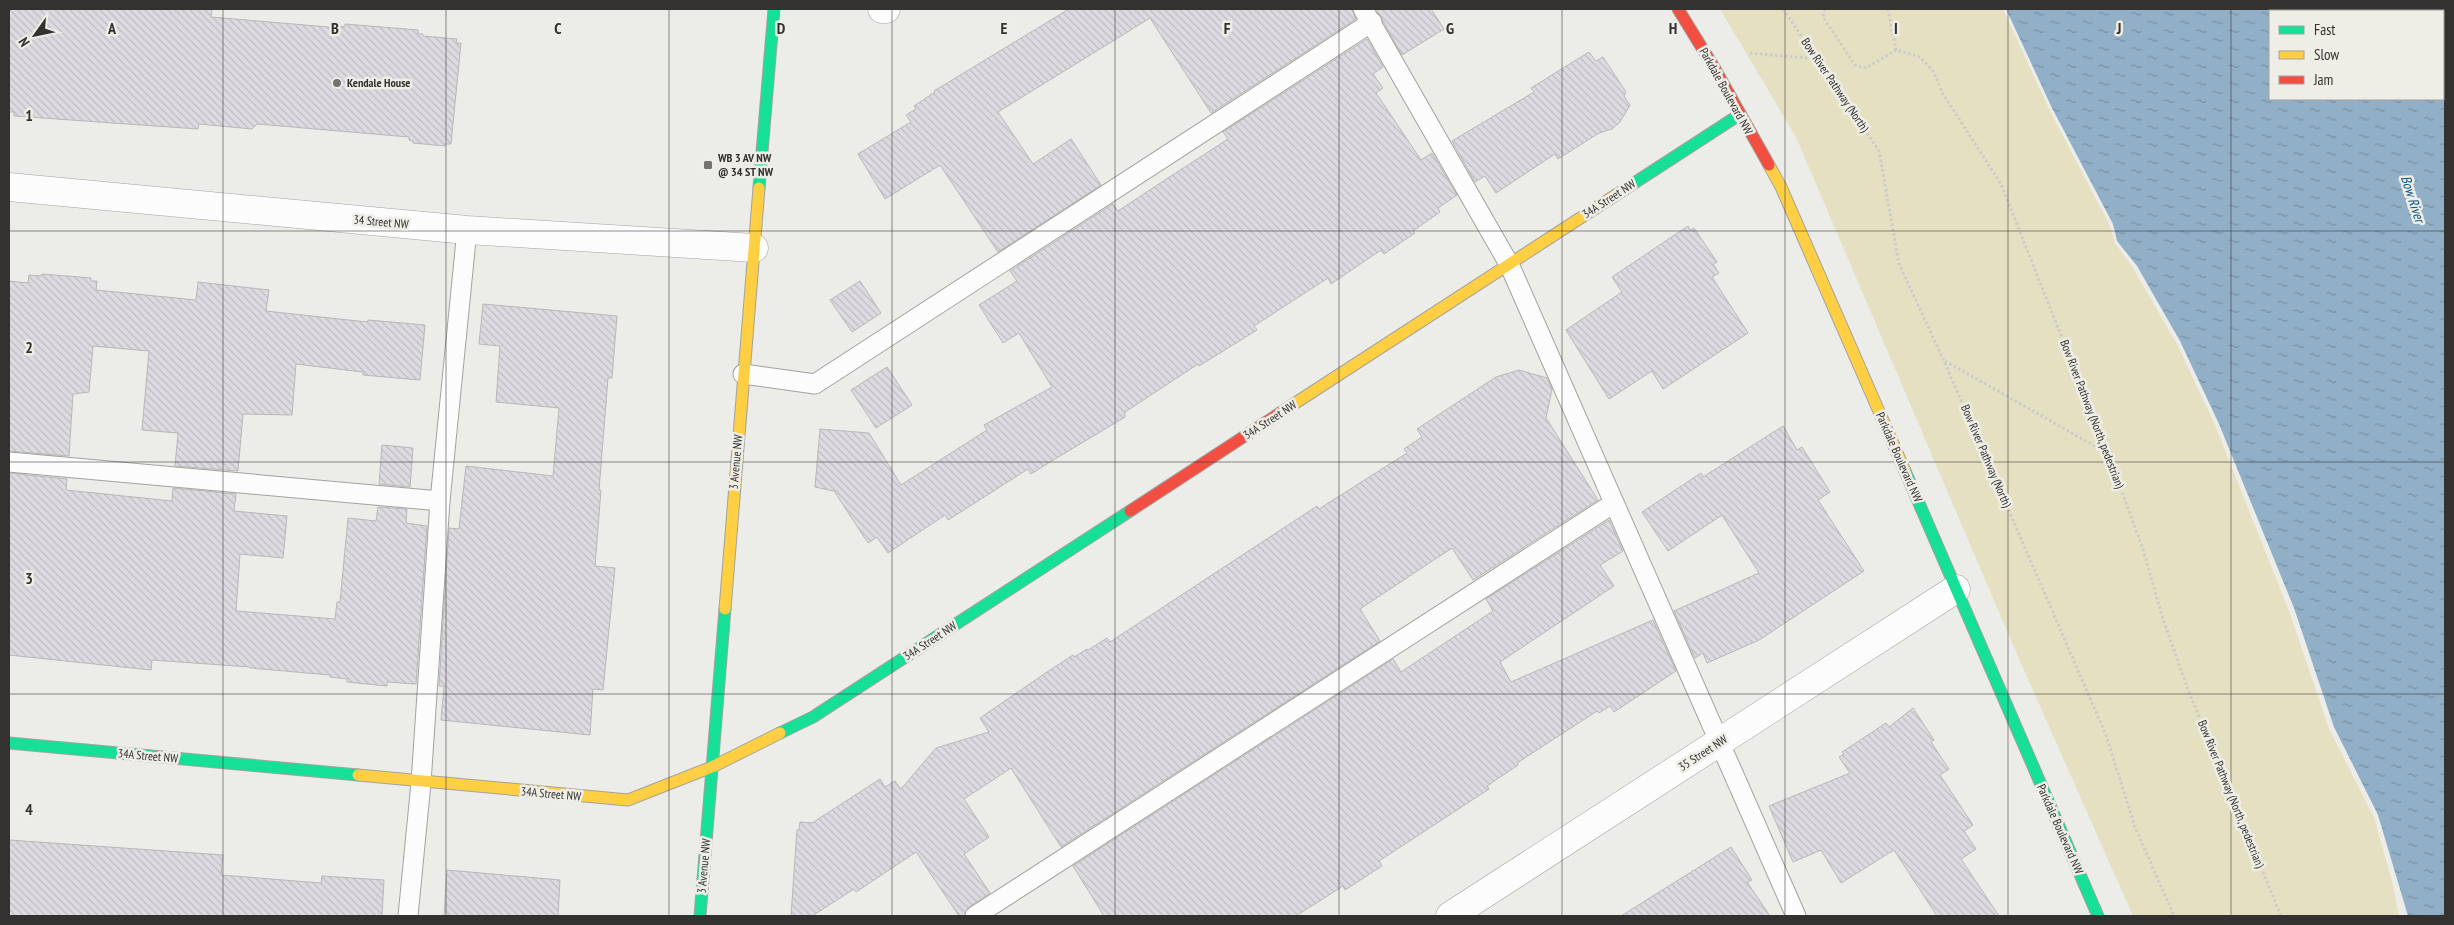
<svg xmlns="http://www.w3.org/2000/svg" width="2454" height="925" viewBox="0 0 2454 925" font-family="'PT Sans Narrow',sans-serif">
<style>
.park{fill:#e6e0c2}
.water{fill:url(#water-ripples);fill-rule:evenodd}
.building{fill:url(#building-back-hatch);stroke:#b8b8b7}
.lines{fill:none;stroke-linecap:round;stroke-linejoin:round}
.lane-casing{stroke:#a2a29f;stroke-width:21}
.street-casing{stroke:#a2a29f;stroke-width:29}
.fast-casing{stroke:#a2a29f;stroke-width:13}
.slow-casing{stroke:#a2a29f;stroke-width:13}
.jam-casing{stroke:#a2a29f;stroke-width:13}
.path{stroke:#cbcbc9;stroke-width:3;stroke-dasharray:2.5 2.5;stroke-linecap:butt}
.lane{stroke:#fcfcfc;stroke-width:19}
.street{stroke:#fcfcfc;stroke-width:28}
.fast{stroke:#16e098;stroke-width:11}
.slow{stroke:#ffcf43;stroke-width:11}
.jam{stroke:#f24e42;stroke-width:11}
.grid{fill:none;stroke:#333230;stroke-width:1;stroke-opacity:0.55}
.poi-dot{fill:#747370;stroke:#eeede6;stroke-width:2}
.labels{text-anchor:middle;stroke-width:5;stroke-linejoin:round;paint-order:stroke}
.poi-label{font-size:12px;font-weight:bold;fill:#333230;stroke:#eeede6;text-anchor:start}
.street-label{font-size:12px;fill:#333230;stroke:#eeede6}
.water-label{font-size:14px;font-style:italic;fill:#0d5887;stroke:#eeede6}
.grid-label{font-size:16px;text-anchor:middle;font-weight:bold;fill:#333230;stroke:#eeede6;stroke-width:5;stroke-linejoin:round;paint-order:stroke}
</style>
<defs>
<pattern id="water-ripples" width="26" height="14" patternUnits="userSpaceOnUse" patternTransform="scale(1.25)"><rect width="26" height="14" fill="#91b0c8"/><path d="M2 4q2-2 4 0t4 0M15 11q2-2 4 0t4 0" fill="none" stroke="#7790a3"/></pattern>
<pattern id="building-back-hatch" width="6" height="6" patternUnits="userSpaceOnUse" patternTransform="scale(1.25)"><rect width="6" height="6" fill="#dedae1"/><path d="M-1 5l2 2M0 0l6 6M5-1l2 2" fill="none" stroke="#bfbcc1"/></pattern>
</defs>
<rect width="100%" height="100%" fill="#ecece8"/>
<!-- park -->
<path class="park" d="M1720,9h283l46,100 61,117 5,17 18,25 44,76 38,81 74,186 40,118 45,88 18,64 7,35h-266l-117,-264 -220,-515z"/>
<!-- water -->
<path class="water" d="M2006,9h439v907h-37l-30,-101 -44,-88 -40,-119 -75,-184 -39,-83 -43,-75 -20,-25 -4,-17 -61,-116zM2270,11h173v88h-173z"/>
<!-- building -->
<g class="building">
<path d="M9,9h203l-1,8 129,11v-2l5,1v-3l73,6v4h5v2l34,3 -1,4h5l-10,101h-6v2l-32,-3v-2l-4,-1v-3l-152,-13 -5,5 -53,-5 -1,5 -184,-13v-4h-5z"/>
<path d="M1069,9h283l4,10 -145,94 -61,-95 -152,94 35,52 38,-25 30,46 -103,67 -58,-87 -55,34 -27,-45 53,-32 -5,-7 10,-6 -2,-3 21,-14 -1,-1z"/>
<path d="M1376,9h55l13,20 -42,26z"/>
<path d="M1367,39l16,28 -10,7 10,14 -7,5 45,67 11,-7 25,42 -19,13 2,4 -27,19 2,2 -31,21 -3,-4 -50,34 -3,-6 -74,48 3,4 -58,36 -1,-2 -73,48v5l-75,45 -19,12 -3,-5 -80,51 -3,-5 -57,38 -11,-16 -9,6 -34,-52 -19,-4 5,-58 49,4 32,52 86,-55 -3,-5 68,-38 -33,-54 -16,10 -24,-38 38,-24 -7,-10 103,-67 5,7 47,-31 63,-41 -5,-7z"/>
<path d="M1589,52l7,9 7,-4 23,35 -2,4 6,9 -10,17 -8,7 -13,4 -41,26 -3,-5 -59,39 -11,-17 -10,6 -23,-41 82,-49 -3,-4z"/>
<path d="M1688,226l2,4 4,-2 23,34 -4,2 6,9 -7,4 36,56 -85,56 -11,-18 -43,28 -43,-69 56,-38 -10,-15z"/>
<path d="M42,274l49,4v3h6l-1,9 100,10 2,-18 71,8 -3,21 101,11 1,-2 57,5 -5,55 -57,-5v-3l-67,-8 -4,51 -49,-1 -5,57 -63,-5 3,-33 -36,-3 7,-79 -56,-5 -4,46 -16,2 -4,62 -60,-5v-170l19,2 1,-8 12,1z"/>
<path d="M860,281l21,32 -29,19 -22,-32z"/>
<path d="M483,304l134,12 -5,62h-4l-9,112h2l-6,76 20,2 -12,122 -10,-1 -3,46 -149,-15 3,-34h-5l10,-158 10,1 7,-63 87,10 6,-68 -63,-6 4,-56 -21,-2z"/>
<path d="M887,367l25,38 -36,23 -25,-38z"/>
<path d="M1519,370l28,8 5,11 -6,29 52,82 -125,80 -21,-32 -92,61 20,32 -319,206 -50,-79 -47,31 25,38 -25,17 26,39 -21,14 -5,9h-5l-43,-64 -60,40 -2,-3 -42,27h-21l6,-86h2l1,-8 12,1 68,-44 5,8 10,-6 6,8 35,-41 53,-16 -9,-14 67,-46 26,-17 1,2 13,-8 1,1 19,-12 3,4 207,-136 2,3 88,-56 -3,-4 18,-12 -5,-8 79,-52z"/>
<path d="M1783,426l14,24 5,-3 28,45 -12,8 46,71 -105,69 -52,23 -4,-10 -8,5 -21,-47 85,-38 -37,-58 -54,36 -26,-39 59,-39 2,4z"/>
<path d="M382,445l31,3 -3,39 -31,-3z"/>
<path d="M9,473l58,6 -1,11 106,11 1,-13 63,6 -2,17 53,5 -4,42 -43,-4 -4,57 99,8 2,-17h3l8,-84 28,3 2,-14 29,2 -1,14 21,3 -11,158 -29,-2v4l-40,-4v-3l-17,-2v-2l-80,-7v-1l-98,-7 -1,10 -142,-15z"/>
<path d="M1609,520l14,31 -23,14 14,21 -114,76 11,20 142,-62 23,51 -62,41 -4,-6 -11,7 -2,-2 -80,52 1,2 -31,21 2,3 -110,72 3,5 -37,24 -2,-4 -47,30h-192l-31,-50 320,-207 8,13 92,-61 -7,-12z"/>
<path d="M1913,708l21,32 -3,2 18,27 -9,6 33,50 -9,6 12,18 -15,10 38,57h-62l-43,-66 -53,33 -20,-33 -28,12 -24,-56 81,-33 -11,-16 5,-3 -2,-2 44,-29 3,4z"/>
<path d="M9,840l214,15 -2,20 100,8 1,-7 62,4 -2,36h-373z"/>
<path d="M1731,847l21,33 -5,2 23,34h-149z"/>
<path d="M447,870l113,10 -2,36h-114z"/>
</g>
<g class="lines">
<defs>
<g id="lane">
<path d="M1363,9l146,255 287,652"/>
<path d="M743,374l72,10 557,-362"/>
<path d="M9,462l431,39"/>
<path d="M408,916l13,-133 19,-282 27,-271"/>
<path d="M975,916l639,-413"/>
</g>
<g id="street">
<path d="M882,9h4"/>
<path d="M9,187l458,43 287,18"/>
<path d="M1450,916l506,-327"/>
</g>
<g id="fast">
<path d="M759,188l15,-179"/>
<path d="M1625,189l114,-74"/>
<path d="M1905,471l193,445"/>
<path d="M780,733l33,-16 317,-206"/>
<path d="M9,743l349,32"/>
<path d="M700,916l25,-307"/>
</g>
<g id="slow">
<path d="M1769,165l12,22 124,284"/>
<path d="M1280,413l345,-224"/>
<path d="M725,609l34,-421"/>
<path d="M358,775l270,25 84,-33 68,-34"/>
</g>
<g id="jam">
<path d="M1678,9l37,60 54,96"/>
<path d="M1130,511l150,-98"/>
</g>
</defs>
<!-- lane casing -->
<use href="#lane" class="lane-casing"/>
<!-- street casing -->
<use href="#street" class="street-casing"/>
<!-- fast casing -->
<use href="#fast" class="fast-casing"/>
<!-- slow casing -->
<use href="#slow" class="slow-casing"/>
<!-- jam casing -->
<use href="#jam" class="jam-casing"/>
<!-- path -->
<g class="path">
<path d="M1783,9l96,142 20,113 45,97 162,374 29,92 39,89"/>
<path d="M1825,9l-2,8 32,48 11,3 30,-18 24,7 13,14 10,23 58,90 107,270 35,95 19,67 25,71 94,229"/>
<path d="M1888,9l8,41"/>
<path d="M1750,53l68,6"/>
<path d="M1945,361l162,92"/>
</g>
<!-- lane -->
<use href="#lane" class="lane"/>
<!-- street -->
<use href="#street" class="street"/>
<!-- fast -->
<use href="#fast" class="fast"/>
<!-- slow -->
<use href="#slow" class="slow"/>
<!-- jam -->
<use href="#jam" class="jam"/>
</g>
<!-- grid -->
<path class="grid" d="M223,9v907M446,9v907M669,9v907M892,9v907M1115,9v907M1339,9v907M1562,9v907M1785,9v907M2008,9v907M2231,9v907M9,231h2436M9,462h2436M9,694h2436"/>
<!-- markers -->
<g class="poi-dot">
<circle cx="337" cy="83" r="5"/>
<rect x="703" y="160" width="10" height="10" rx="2.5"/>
</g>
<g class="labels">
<!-- poi labels -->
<g class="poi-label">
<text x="347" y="87">Kendale House</text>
<text x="718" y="162">WB 3 AV NW<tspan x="718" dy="14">@ 34 ST NW</tspan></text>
</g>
<!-- street labels -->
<g class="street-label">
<text transform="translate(1835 85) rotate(56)" y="4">Bow River Pathway (North)</text>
<text transform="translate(1726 91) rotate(61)" y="4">Parkdale Boulevard NW</text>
<text transform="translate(1609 199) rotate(-33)" y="4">34A Street NW</text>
<text transform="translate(381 222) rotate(5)" y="4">34 Street NW</text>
<text transform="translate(2092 414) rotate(69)" y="4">Bow River Pathway (North, pedestrian)</text>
<text transform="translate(1270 420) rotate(-33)" y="4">34A Street NW</text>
<text transform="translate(1986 456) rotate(67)" y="4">Bow River Pathway (North)</text>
<text transform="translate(1899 457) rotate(66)" y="4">Parkdale Boulevard NW</text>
<text transform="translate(736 462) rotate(-85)" y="4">3 Avenue NW</text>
<text transform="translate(930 641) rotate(-33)" y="4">34A Street NW</text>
<text transform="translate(1703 753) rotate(-33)" y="4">35 Street NW</text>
<text transform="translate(148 756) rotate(5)" y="4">34A Street NW</text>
<text transform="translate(551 794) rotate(5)" y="4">34A Street NW</text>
<text transform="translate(2231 794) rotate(68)" y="4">Bow River Pathway (North, pedestrian)</text>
<text transform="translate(2060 829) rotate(66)" y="4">Parkdale Boulevard NW</text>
<text transform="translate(704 866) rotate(-85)" y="4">3 Avenue NW</text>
</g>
<!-- water labels -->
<g class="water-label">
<text transform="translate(2413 199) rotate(72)" y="5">Bow River</text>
</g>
</g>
<g class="grid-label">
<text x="112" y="34">A</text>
<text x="335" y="34">B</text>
<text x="558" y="34">C</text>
<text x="781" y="34">D</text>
<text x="1004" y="34">E</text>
<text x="1227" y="34">F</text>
<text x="1450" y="34">G</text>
<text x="1673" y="34">H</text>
<text x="1896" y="34">I</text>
<text x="2119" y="34">J</text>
<text x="29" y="121">1</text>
<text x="29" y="353">2</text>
<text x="29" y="584">3</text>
<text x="29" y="815">4</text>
</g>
<!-- border -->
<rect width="2454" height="925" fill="none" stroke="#333230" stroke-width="20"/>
<!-- legend -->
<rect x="2269" y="10" width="175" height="90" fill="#eeede6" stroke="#a3a29d"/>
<rect x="2279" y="26" width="25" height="8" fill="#16e098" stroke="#a3a29d"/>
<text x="2314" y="35" font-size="15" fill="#333230">Fast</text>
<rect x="2279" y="51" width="25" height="8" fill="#ffcf43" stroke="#a3a29d"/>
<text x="2314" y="60" font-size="15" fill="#333230">Slow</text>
<rect x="2279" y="76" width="25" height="8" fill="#f24e42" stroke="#a3a29d"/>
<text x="2314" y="85" font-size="15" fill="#333230">Jam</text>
<!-- north arrow -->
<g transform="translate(35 35) rotate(237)" stroke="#eeede6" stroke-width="4" paint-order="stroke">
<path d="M0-4L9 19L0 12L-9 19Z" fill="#333230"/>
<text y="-8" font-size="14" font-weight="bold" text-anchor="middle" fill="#333230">N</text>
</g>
</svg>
